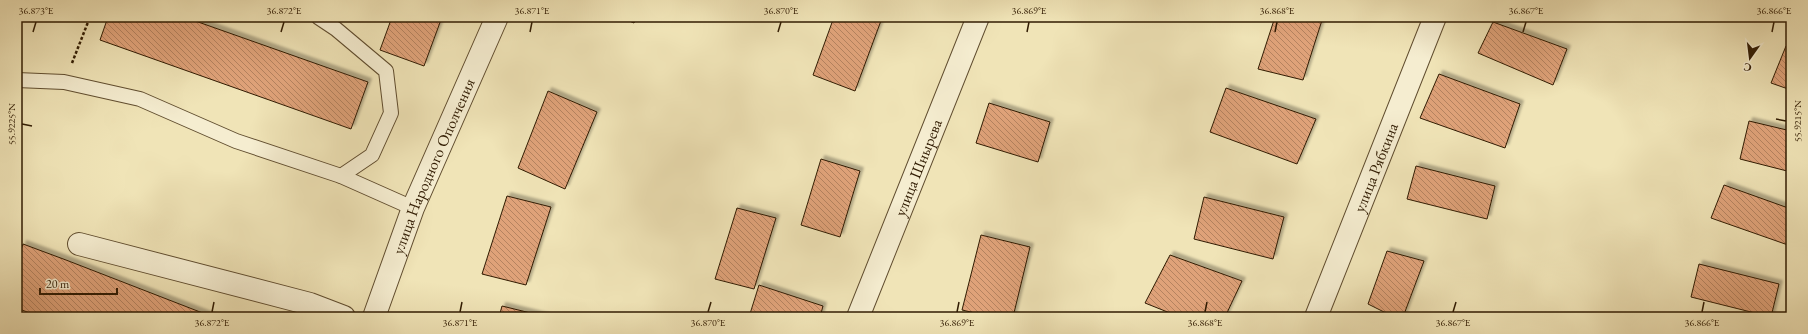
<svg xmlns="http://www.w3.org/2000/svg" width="1808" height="334" viewBox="0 0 1808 334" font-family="'EB Garamond',serif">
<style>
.building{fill:url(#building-back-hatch);stroke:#301b02;filter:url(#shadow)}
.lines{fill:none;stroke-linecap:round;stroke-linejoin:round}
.service-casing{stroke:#604d2f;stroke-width:16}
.minor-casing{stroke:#604d2f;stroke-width:24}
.path{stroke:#301b02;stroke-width:2.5;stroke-dasharray:3 2;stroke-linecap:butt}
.service{stroke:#f5edd0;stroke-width:14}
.minor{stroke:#f5edd0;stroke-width:22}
.ticks{fill:none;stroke:#301b02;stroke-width:1.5}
.labels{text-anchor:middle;stroke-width:3;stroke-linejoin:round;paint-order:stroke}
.street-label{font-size:16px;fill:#301b02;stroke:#f5edd0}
.neatline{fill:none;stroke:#301b02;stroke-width:1.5}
.ticks-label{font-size:10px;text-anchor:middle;fill:#301b02}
</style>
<defs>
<pattern id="building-back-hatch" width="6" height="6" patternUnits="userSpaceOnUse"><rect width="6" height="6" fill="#dfa279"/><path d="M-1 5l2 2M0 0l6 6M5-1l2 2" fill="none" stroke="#b58361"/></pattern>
<filter id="shadow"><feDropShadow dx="3.5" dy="-3.5" stdDeviation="1" flood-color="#0004"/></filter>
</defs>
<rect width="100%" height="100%" fill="#f0e4b7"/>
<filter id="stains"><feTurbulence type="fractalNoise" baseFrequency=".005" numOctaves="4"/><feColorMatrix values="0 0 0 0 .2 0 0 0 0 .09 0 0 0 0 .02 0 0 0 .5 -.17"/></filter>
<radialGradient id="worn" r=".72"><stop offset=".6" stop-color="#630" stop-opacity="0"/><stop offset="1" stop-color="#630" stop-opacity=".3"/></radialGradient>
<!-- building -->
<g class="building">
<path d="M108,17h76l184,65 -17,47 -251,-89z"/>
<path d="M392,17h50l-18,49 -44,-16z"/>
<path d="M620,17h17l-3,6z"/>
<path d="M834,17h44l4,1 -27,73 -42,-16z"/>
<path d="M1275,17h48l-20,63 -45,-11z"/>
<path d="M1493,22l74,27 -14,36 -75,-32z"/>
<path d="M1786,46l5,2v42l-20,-7z"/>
<path d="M1439,74l81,30 -15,44 -85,-30z"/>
<path d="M1226,88l90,31 -19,45 -87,-32z"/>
<path d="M548,91l49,21 -32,77 -47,-21z"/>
<path d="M989,103l61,19 -12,40 -62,-19z"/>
<path d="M1749,121l42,10v41l-51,-13z"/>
<path d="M821,159l39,12 -20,66 -39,-12z"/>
<path d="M1416,166l79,20 -8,33 -80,-20z"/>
<path d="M1724,185l67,24v31l-3,5 -77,-27z"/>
<path d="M507,196l44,11 -25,78 -44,-11z"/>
<path d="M1204,197l80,20 -11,42 -79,-20z"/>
<path d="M737,208l39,10 -22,71 -39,-10z"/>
<path d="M981,235l49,12 -17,70h-21l-30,-7z"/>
<path d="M23,244l43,16 147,57h-173l-23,-9v-47z"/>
<path d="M1387,251l37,10 -21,56h-9l-26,-13z"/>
<path d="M1170,255l72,26 -17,36h-45l-35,-14z"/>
<path d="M1699,264l80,20 -8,33 -80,-20z"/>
<path d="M759,285l64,21 -3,11h-71z"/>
<path d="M502,306l45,11h-48z"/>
</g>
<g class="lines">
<defs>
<g id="service">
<path d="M318,17l18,12 50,42 5,42 -19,42 -31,21"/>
<path d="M17,80l47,2 76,17 96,42 105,35 72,32"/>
<path d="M305,317l5,-13"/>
</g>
<g id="minor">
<path d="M79,244l231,60 34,13"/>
<path id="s1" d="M374,317l39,-109 84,-191"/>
<path id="s2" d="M858,317l120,-300"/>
<path id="s3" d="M1316,317l119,-300"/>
</g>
</defs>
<!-- service casing -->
<use href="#service" class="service-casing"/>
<!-- minor casing -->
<use href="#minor" class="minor-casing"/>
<!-- path -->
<path class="path" d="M72,63l18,-46"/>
<!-- service -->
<use href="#service" class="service"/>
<!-- minor -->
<use href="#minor" class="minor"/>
</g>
<!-- ticks -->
<path class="ticks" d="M33,32l3,-10M281,32l3,-10M530,32l2,-10M778,32l3,-10M1027,32l2,-10M1275,32l2,-10M1523,32l3,-10M1772,32l2,-10M1776,119l10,2M22,124l10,2M212,312l2,-10M460,312l2,-10M708,312l3,-10M957,312l2,-10M1205,312l2,-10M1453,312l3,-10M1702,312l2,-10"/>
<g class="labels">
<!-- street labels -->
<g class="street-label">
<text dy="6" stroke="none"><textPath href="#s1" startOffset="162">улица Народного Ополчения</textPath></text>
<text dy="6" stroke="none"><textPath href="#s2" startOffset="161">улица Шнырева</textPath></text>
<text dy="6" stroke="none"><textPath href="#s3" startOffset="161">улица Рябкина</textPath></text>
</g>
</g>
<!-- margin -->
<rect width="1808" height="334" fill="none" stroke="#f0e4b7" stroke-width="44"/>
<!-- north arrow -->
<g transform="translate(1750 58) rotate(194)" stroke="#f5edd0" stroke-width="3" paint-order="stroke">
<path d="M0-3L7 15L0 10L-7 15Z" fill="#301b02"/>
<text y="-6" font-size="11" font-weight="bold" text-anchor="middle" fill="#301b02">С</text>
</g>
<!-- scale -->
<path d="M40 288v6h77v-6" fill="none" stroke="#301b02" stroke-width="2"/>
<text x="46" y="288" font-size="12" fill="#301b02" stroke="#f5edd0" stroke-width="3" paint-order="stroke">20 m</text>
<rect x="22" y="22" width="1764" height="290" class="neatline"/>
<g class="ticks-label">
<text x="36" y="14">36.873°E</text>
<text x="284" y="14">36.872°E</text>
<text x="532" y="14">36.871°E</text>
<text x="781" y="14">36.870°E</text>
<text x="1029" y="14">36.869°E</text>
<text x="1277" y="14">36.868°E</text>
<text x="1526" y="14">36.867°E</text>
<text x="1774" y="14">36.866°E</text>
<text transform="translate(1797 121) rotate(-90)" y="4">55.9215°N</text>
<text transform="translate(11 124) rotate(-90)" y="4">55.9225°N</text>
<text x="212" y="326">36.872°E</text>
<text x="460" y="326">36.871°E</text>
<text x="708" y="326">36.870°E</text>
<text x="957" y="326">36.869°E</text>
<text x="1205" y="326">36.868°E</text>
<text x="1453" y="326">36.867°E</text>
<text x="1702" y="326">36.866°E</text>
</g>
<rect width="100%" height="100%" filter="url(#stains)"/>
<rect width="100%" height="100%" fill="url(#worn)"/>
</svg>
